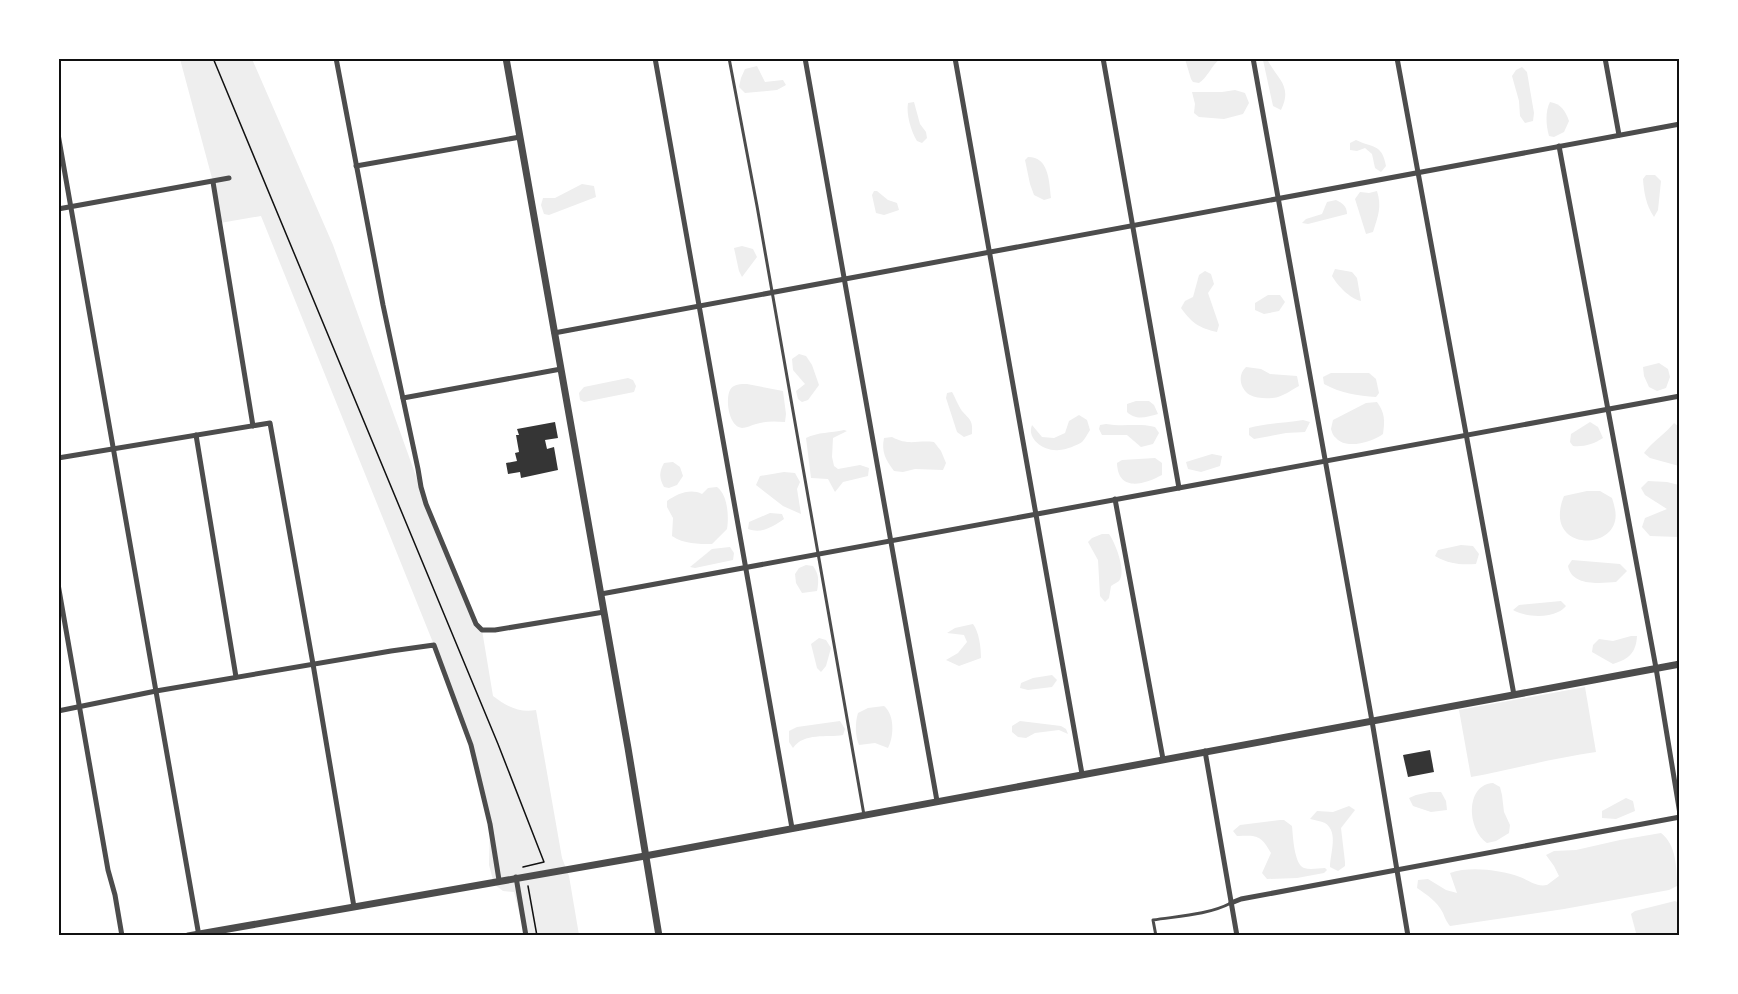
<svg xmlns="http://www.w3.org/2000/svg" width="1738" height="994" viewBox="0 0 1738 994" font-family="'Source Serif 4',serif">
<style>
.green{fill:#eee}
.building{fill:#353535}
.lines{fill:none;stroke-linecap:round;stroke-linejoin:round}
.path{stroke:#111;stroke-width:1.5}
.service{stroke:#4c4c4c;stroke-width:3}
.minor{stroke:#4c4c4c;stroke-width:5}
.tertiary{stroke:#4c4c4c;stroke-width:7}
.neatline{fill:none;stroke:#111;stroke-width:2}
</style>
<rect width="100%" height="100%" fill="#fff"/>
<!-- green -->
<g class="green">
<path d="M180,59h72l81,186 93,259 50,120 6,6 11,66c13,10 26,17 43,14l26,148 7,18 10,59h-54l-11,-43 -11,-1 -9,-7 -5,-19 1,-41 -19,-79 -37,-100 -173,-429 -41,7 -7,-41z"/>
<path d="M1185,59v-1l35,1c-9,7 -12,18 -21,24l-6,-1 -2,-3z"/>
<path d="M1267,59c10,20 26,26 14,51l-8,-4 -10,-46z"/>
<path d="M757,66l8,16 18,-2 3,5 -9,5 -32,3 -6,-6 2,-9 4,-9z"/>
<path d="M1522,67l5,5 7,41 -1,8 -8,2 -5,-7 -1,-15 -7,-25 4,-6z"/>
<path d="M1235,90l10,3 4,10 -6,11 -19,5 -25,-2 -5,-4 1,-9 -3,-12h30z"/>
<path d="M914,102l6,22 6,8 1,6 -5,5 -5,-2c-6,-10 -11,-27 -9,-38z"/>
<path d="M1550,102c11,2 15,8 19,19l-5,11 -10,5 -5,-1c-3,-10 -4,-25 1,-34z"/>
<path d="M1356,140c16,8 26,3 30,26l-5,6 -6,-4 -3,-14 -7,-6 -8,3 -7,-1v-7z"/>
<path d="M1028,157c21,0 21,24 23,41l-7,2 -10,-5 -4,-11 -5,-24z"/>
<path d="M1646,175h9l6,6 -3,29 -4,7c-8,-12 -10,-24 -11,-38z"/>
<path d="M582,184l12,2 2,11 -47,18 -5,-1 -3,-9 2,-7h12z"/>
<path d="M874,191h3l11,9 9,3 2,7 -15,5 -8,-2 -4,-18z"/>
<path d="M1377,191c5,16 1,25 -4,41l-7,2 -11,-35 5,-7 9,1z"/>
<path d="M1336,200c7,3 11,7 11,14l-39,10 -6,-1 4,-4 16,-5 5,-12z"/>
<path d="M742,246l11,3 4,8 -15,20 -3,-6 -5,-23z"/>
<path d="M1335,269l17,3 5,6 4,23c-11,-2 -24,-16 -29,-25z"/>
<path d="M1205,271l6,3 3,10 -6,9 11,32 -2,7c-18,-4 -25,-9 -36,-24l4,-7 8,-4 6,-22z"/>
<path d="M1268,295h12l5,7 -6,9 -15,3 -9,-4v-7z"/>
<path d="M799,354l7,2 6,9 7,20 -11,15 -6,2 -4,-3 -2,-8 9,-7 -12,-14 -1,-11z"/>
<path d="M1659,363l9,6 2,8 -4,11 -9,3 -8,-4 -5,-11 -1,-9z"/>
<path d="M1246,367l15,2 9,5 27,2 2,10c-6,3 -14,9 -21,11 -7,2 -21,2 -28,-2 -10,-6 -13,-20 -4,-28z"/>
<path d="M1331,373h38l7,6 3,14 -3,4c-18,-1 -36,-4 -52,-13l-1,-7z"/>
<path d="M628,378l5,2 3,6 -2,6 -50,10 -4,-2 -1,-7 5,-6z"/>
<path d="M747,384l36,7 3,23 -1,8c-11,-1 -19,-1 -29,2 -4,1 -10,4 -14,4 -13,-1 -17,-28 -12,-38 3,-6 11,-6 17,-6z"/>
<path d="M952,392c3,5 6,13 10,19 8,9 11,9 10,23l-8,3 -7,-5 -11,-34 1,-5z"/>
<path d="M1136,401h13l5,4 4,9c-11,3 -22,7 -31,-2v-8z"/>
<path d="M1377,402c8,11 8,19 6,32 -11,8 -37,16 -47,4 -3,-2 -4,-6 -5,-9l2,-9 33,-17z"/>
<path d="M1079,415l8,5 3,10c-2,3 -5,9 -8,12 -4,3 -17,8 -23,8 -13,2 -33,-10 -27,-25l10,12 12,1 11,-5 4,-12z"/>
<path d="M1303,420l7,2 -5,10 -19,1 -32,6 -5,-4v-7c18,-5 36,-5 54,-8z"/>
<path d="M1590,422l8,5 5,11c-9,6 -19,9 -30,8l-3,-4 1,-8z"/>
<path d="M1674,423l5,4c-3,12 1,26 0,39l-29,-8 -6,-5c9,-12 21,-19 30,-30z"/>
<path d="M1106,424c16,3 33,-1 49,3l4,6 -6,11 -12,3 -14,-12h-25l-3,-6 1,-4z"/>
<path d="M844,430l3,1 -14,7 -1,19 2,9 4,3 22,-4 9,3 -1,8 -25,6 -8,10 -7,-13 -17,-1 -5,-40c12,-6 25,-5 38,-8z"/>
<path d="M892,437c17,9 24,3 42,5l7,9 5,12 -3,7 -28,-1 -12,3 -9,-1c-8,-11 -13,-19 -10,-33z"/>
<path d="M1212,454l10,2 -2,10 -19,6 -13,-3 -2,-7z"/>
<path d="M1155,458l7,5v12c-17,9 -44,18 -45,-12l5,-3z"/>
<path d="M673,462l7,5 3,9 -6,9 -8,3 -5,-1c-5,-9 -5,-15 0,-24z"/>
<path d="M784,472l11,1 5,9 -3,7 4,25 -18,-8 -27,-21 4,-9z"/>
<path d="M1648,481l19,1 12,3v52l-29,-1 -8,-9 3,-9 22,-9 -22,-14 -4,-7z"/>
<path d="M717,487c11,8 12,30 10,42l-15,15c-14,0 -28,0 -40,-8l1,-18 -6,-11v-6c10,-7 23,-13 35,-7l6,-6z"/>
<path d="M1587,491h13l12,7c2,7 5,15 3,23 -7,31 -72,27 -51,-25z"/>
<path d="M770,513l12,1 2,5c-12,8 -22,15 -36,10l1,-7z"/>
<path d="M1102,534h7c6,8 18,38 10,47 -2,2 -6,3 -8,5l-2,12 -4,4 -5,-6 -2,-36 -10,-18 4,-4z"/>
<path d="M1461,545l12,1 6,8 -3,10c-16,1 -27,0 -41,-8l3,-6z"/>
<path d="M730,547l4,6 -1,7 -38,8 -5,-1 22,-18z"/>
<path d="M1572,560l48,4 7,7 -11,11c-15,1 -44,5 -48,-16z"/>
<path d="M806,565l7,1c6,8 6,15 4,25l-15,2 -6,-10 -1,-9 4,-6z"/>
<path d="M1561,601l5,5c-2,2 -5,5 -8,6 -12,6 -33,5 -45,-2l6,-5z"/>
<path d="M973,624c6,8 8,23 8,34l-22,8 -13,-6 12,-7 9,-11 -3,-7 -17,-2 8,-5z"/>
<path d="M1631,636h6c-1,17 -8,23 -24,28l-21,-12 1,-7 6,-6 14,2z"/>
<path d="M819,638l7,2 5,8 -5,18 -5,6 -4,-4 -6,-24z"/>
<path d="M1052,675l5,5 -5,7 -24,3 -8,-2 1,-5 12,-5z"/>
<path d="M1585,687l11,65c-42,6 -83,17 -125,25l-12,-67z"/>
<path d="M884,706c11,9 10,31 4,42l-13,-5 -16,2c-4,-10 -4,-22 -1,-32l10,-5z"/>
<path d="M840,721l5,8 -2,6c-16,3 -39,-3 -50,13l-4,-6v-11l8,-4z"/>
<path d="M1020,721l41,5 5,3 2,5 -9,-4 -24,3 -9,5 -8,-1 -6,-5v-6z"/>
<path d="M1493,783l7,4 2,8 2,17 6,13 -1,8 -13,8 -9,2c-20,-14 -22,-58 6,-60z"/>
<path d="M1430,792h11l5,9 1,9 -16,2 -18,-6 -4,-8 7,-3z"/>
<path d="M1626,798l7,3 2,10 -19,8 -14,-1v-7z"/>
<path d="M1349,806l6,4 -14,18 4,34v4l-7,5 -8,-4c0,-13 9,-35 -5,-44 -4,-2 -11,-3 -15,-4l7,-8 16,1z"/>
<path d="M1280,820h4l8,6c1,10 2,38 12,42 7,2 14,0 21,0l2,2 -3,3 -27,5 -30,1 -5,-6 9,-20c-10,-18 -14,-18 -34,-17l-4,-5 7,-6z"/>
<path d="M1661,833c15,11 16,35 16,53l-8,4 -105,19 -114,17c-4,-5 -5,-8 -7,-13 -6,-12 -16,-18 -26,-25l1,-8 10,-1 18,11 11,3 -7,-20c20,-7 50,-3 70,4 10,4 16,10 27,8l12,-9 -5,-10 -8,-11 8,-4 22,-1 44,-10z"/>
<path d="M1675,901l4,2v32h-39l-4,-2 -5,-19 4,-3z"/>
</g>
<!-- building -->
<g class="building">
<path d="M555,422l3,16 -13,2 2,9 7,-2 4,23 -37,8 -1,-6 -12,2 -2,-11 11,-2 -2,-8 4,-1 -3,-17h3l-2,-6z"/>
<path d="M1430,750l4,22 -26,5 -5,-22z"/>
</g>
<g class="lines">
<!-- path -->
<g class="path">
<path d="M213,58l285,686 46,118 -21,5"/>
<path d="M528,886l9,50"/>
</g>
<!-- service -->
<g class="service">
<path d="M729,58l28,148 107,609"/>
<path d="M1156,936l-3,-16c26,-4 55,-5 78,-17"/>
</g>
<!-- minor -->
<g class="minor">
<path d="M336,58l47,247 35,164 3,18 5,17 50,120 6,6h13l109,-18"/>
<path d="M655,58l137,770"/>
<path d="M805,58l132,743"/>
<path d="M955,58l127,716"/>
<path d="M1103,58l76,430"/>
<path d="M1253,58l119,663 36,215"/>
<path d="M1397,58l117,637"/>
<path d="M1605,58l14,77"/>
<path d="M58,134l141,802"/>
<path d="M1559,146l97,522 24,146"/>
<path d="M356,166l164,-29"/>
<path d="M213,182l40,244"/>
<path d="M58,209l171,-31"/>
<path d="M554,333l1126,-209"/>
<path d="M403,398l158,-29"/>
<path d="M196,435l40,242"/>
<path d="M58,458l212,-35 43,241 41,243"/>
<path d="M1115,499l48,260"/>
<path d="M58,584l50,286 7,25 7,41"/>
<path d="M601,594l1079,-198"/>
<path d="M58,711l98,-20 235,-40 43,-6 37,100 19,79 9,56"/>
<path d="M1205,751l32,185"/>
<path d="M516,877l10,59"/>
<path d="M1231,903l10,-4 439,-82"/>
</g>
<!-- tertiary -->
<g class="tertiary">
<path d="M506,58l122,690 31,188"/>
<path d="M188,936l457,-80 1035,-192"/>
</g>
</g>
<!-- border -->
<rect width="1738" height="994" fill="none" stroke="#ffffff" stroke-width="120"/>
<rect x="60" y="60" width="1618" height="874" class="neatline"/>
</svg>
